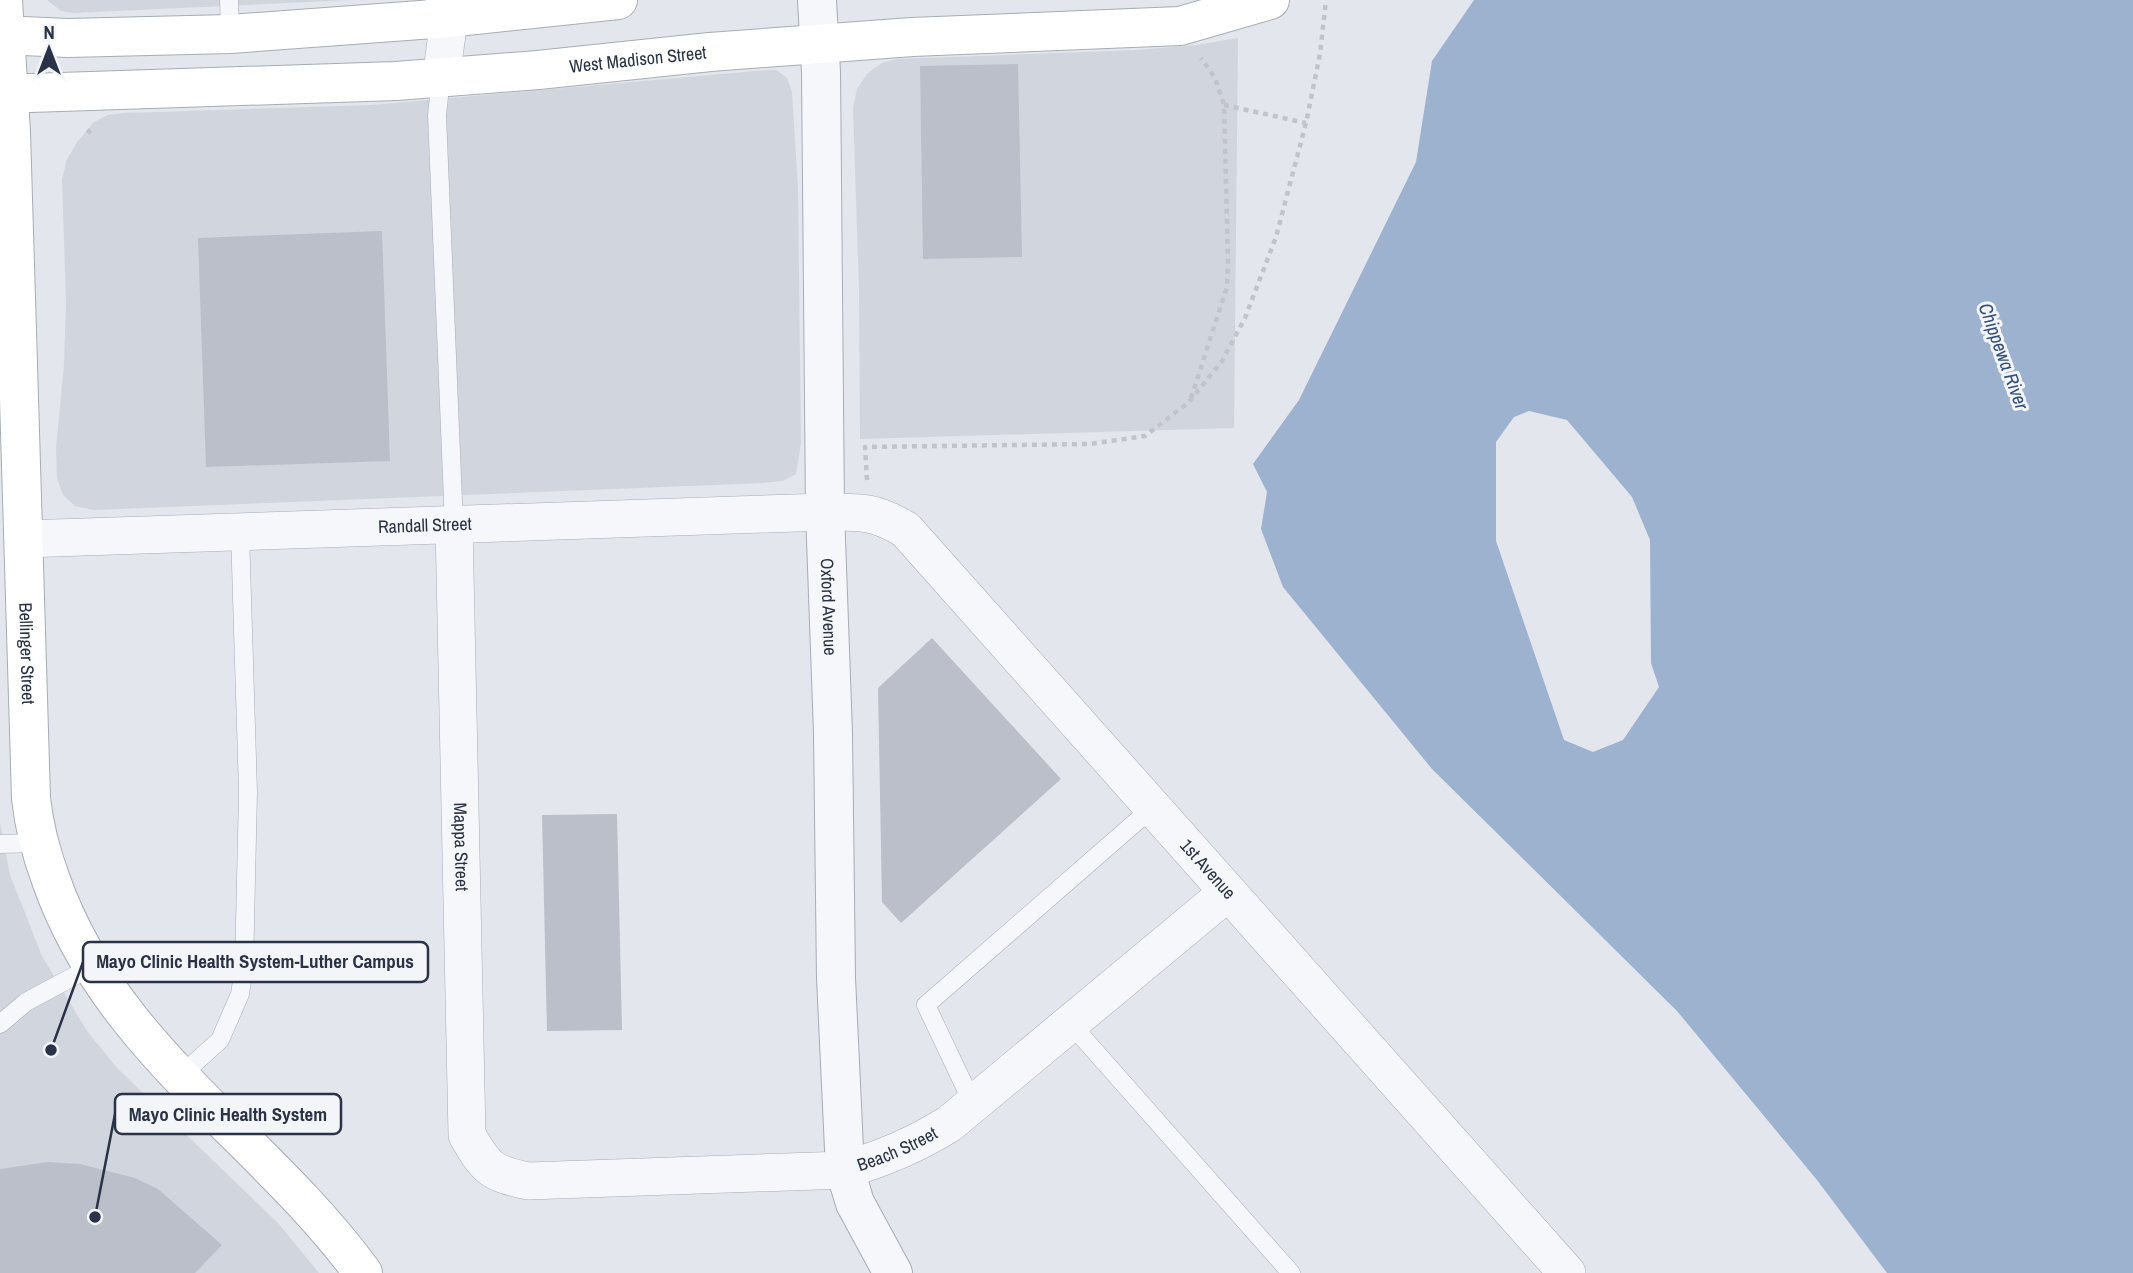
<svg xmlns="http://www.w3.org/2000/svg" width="2133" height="1273" viewBox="0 0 2133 1273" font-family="'Archivo Narrow',sans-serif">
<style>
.built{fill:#d1d5de}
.water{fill:#9cb2ce;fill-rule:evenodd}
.building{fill:#babfca}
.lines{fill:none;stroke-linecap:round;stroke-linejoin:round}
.service-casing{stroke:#a7acb7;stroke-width:19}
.minor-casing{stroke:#a7acb7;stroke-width:38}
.tertiary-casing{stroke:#a7acb7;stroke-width:40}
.secondary-casing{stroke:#a7acb7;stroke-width:40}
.path{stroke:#c1c4cb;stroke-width:4.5;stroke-dasharray:5 5;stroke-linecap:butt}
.service{stroke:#f6f7fa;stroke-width:18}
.minor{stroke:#f6f7fa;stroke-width:37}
.tertiary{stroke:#f6f7fa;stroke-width:38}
.secondary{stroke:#fff;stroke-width:38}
.labels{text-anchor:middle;stroke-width:6;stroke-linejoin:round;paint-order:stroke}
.street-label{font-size:18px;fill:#293246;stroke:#f3f5f9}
.water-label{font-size:19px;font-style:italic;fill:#304e7d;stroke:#f3f5f9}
.leader{fill:none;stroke:#293246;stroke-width:2.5}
.callout-dot{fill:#293246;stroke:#f3f5f9;stroke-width:2.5}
.callout{fill:#f3f5f9;stroke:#293246;stroke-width:2.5}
.callout-label{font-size:19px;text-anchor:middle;font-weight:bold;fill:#293246}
</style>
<rect width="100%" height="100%" fill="#e3e6ec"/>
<!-- built -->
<g class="built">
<path d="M47,0h303l-276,13 -13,-2z"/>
<path d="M1238,38l-4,390 -374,11 -1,-149 -6,-182 4,-19 10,-15 15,-11 15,-4 240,-9 59,-5z"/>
<path d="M767,70h9l11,8 5,14 6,96 3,255 -5,31 -13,7 -20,2 -669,27 -19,-4 -12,-11 -6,-17 -1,-30 8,-83 2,-62 -4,-124 5,-20 11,-18 16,-19 14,-7 15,-2 248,-8z"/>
<path d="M0,822l10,53 32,81 45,75 31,38 160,154 41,50h-319z"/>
</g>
<!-- water -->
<path class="water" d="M1474,0h659v1273h-246l-70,-93 -140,-169 -245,-242 -149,-182 -22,-58 6,-37 -14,-28 46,-64 117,-238 16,-101zM1529,411l38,9 65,77 18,43 1,123 8,24 -36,53 -30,12 -29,-12 -68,-199v-99l18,-25z"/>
<!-- building -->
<g class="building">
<path d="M1018,64l4,193 -99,2 -3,-193z"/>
<path d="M382,231l8,230 -184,6 -8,-229z"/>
<path d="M932,638l129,141 -160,144 -19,-21 -4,-214z"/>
<path d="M617,814l5,216 -75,1 -5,-216z"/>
<path d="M48,1162l32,2 55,14 23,11 64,56 -27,28h-195v-104z"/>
</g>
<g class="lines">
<defs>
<g id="service">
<path d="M229,0l1,34"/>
<path d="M441,78l-4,37 17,410"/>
<path d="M0,844l38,-1"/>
<path d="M1070,1023l221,250"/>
<path d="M0,1024l26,-22 65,-35"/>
<path d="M179,1077l41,-37 20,-46 4,-26 4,-176 -8,-260"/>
<path d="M973,1104l-47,-99 226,-197"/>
</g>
<g id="minor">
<path d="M441,78l6,-44 -3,-34"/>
<path id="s1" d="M454,525l13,610c19,33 23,38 61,46l317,-11c41,-13 68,-24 104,-46l278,-231"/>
<path id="s2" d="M24,539l801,-27c36,0 50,-1 81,18l661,743"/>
</g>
<g id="tertiary">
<path id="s3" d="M817,0l4,72 4,440 8,221 3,245 9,192 10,33 38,70"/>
</g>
<g id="secondary">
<path id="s4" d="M3,0l8,132 20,666c3,29 10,55 20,82 59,169 211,255 312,393"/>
<path d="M0,35l68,3 162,-4 217,-16 171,-18"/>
<path id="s5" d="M0,94l396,-13 142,-11 172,-18 202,-15 268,-11 90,-26"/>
</g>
</defs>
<!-- service casing -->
<use href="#service" class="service-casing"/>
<!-- minor casing -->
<use href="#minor" class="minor-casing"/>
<!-- tertiary casing -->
<use href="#tertiary" class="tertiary-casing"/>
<!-- secondary casing -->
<use href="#secondary" class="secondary-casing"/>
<!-- path -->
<g class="path">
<path d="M1224,105l82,18"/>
<path d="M87,130l7,6"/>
<path d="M1191,398l36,-111 1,-25 -4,-157 -9,-27 -14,-20"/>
<path d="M867,480l-2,-33 225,-3 55,-8 44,-34 33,-41 23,-43 31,-81 30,-114 14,-69 6,-54"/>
</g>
<!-- service -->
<use href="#service" class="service"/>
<!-- minor -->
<use href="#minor" class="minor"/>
<!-- tertiary -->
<use href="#tertiary" class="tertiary"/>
<!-- secondary -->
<use href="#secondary" class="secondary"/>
</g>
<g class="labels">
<!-- street labels -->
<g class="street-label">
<text dy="6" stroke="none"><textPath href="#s5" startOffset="639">West Madison Street</textPath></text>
<text dy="6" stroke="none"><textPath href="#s2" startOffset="401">Randall Street</textPath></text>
<text dy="6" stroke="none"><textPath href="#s3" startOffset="607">Oxford Avenue</textPath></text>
<text dy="6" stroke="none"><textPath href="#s4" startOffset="654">Bellinger Street</textPath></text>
<text dy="6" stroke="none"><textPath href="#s1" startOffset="322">Mappa Street</textPath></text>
<text dy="6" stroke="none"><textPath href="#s2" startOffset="1340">1st Avenue</textPath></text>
<text dy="6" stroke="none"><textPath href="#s1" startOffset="1064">Beach Street</textPath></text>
</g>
<!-- water labels -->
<g class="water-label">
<text transform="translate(2004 356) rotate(70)" y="7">Chippewa River</text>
</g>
</g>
<!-- callouts -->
<path class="leader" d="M51 1050L83 962M95 1217L115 1114"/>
<g class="callout-dot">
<circle cx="51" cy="1050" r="7"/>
<circle cx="95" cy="1217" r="7"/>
</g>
<g class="callout">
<rect x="83" y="942" width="345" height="40" rx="7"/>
<rect x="115" y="1094" width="226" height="40" rx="7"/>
</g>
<g class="callout-label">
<text x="255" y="968">Mayo Clinic Health System-Luther Campus</text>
<text x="228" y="1121">Mayo Clinic Health System</text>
</g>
<!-- north arrow -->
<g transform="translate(49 49)" stroke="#f3f5f9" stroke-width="5" paint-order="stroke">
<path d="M0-5L12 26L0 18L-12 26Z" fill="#293246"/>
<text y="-10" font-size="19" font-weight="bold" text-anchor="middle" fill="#293246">N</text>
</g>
</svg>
